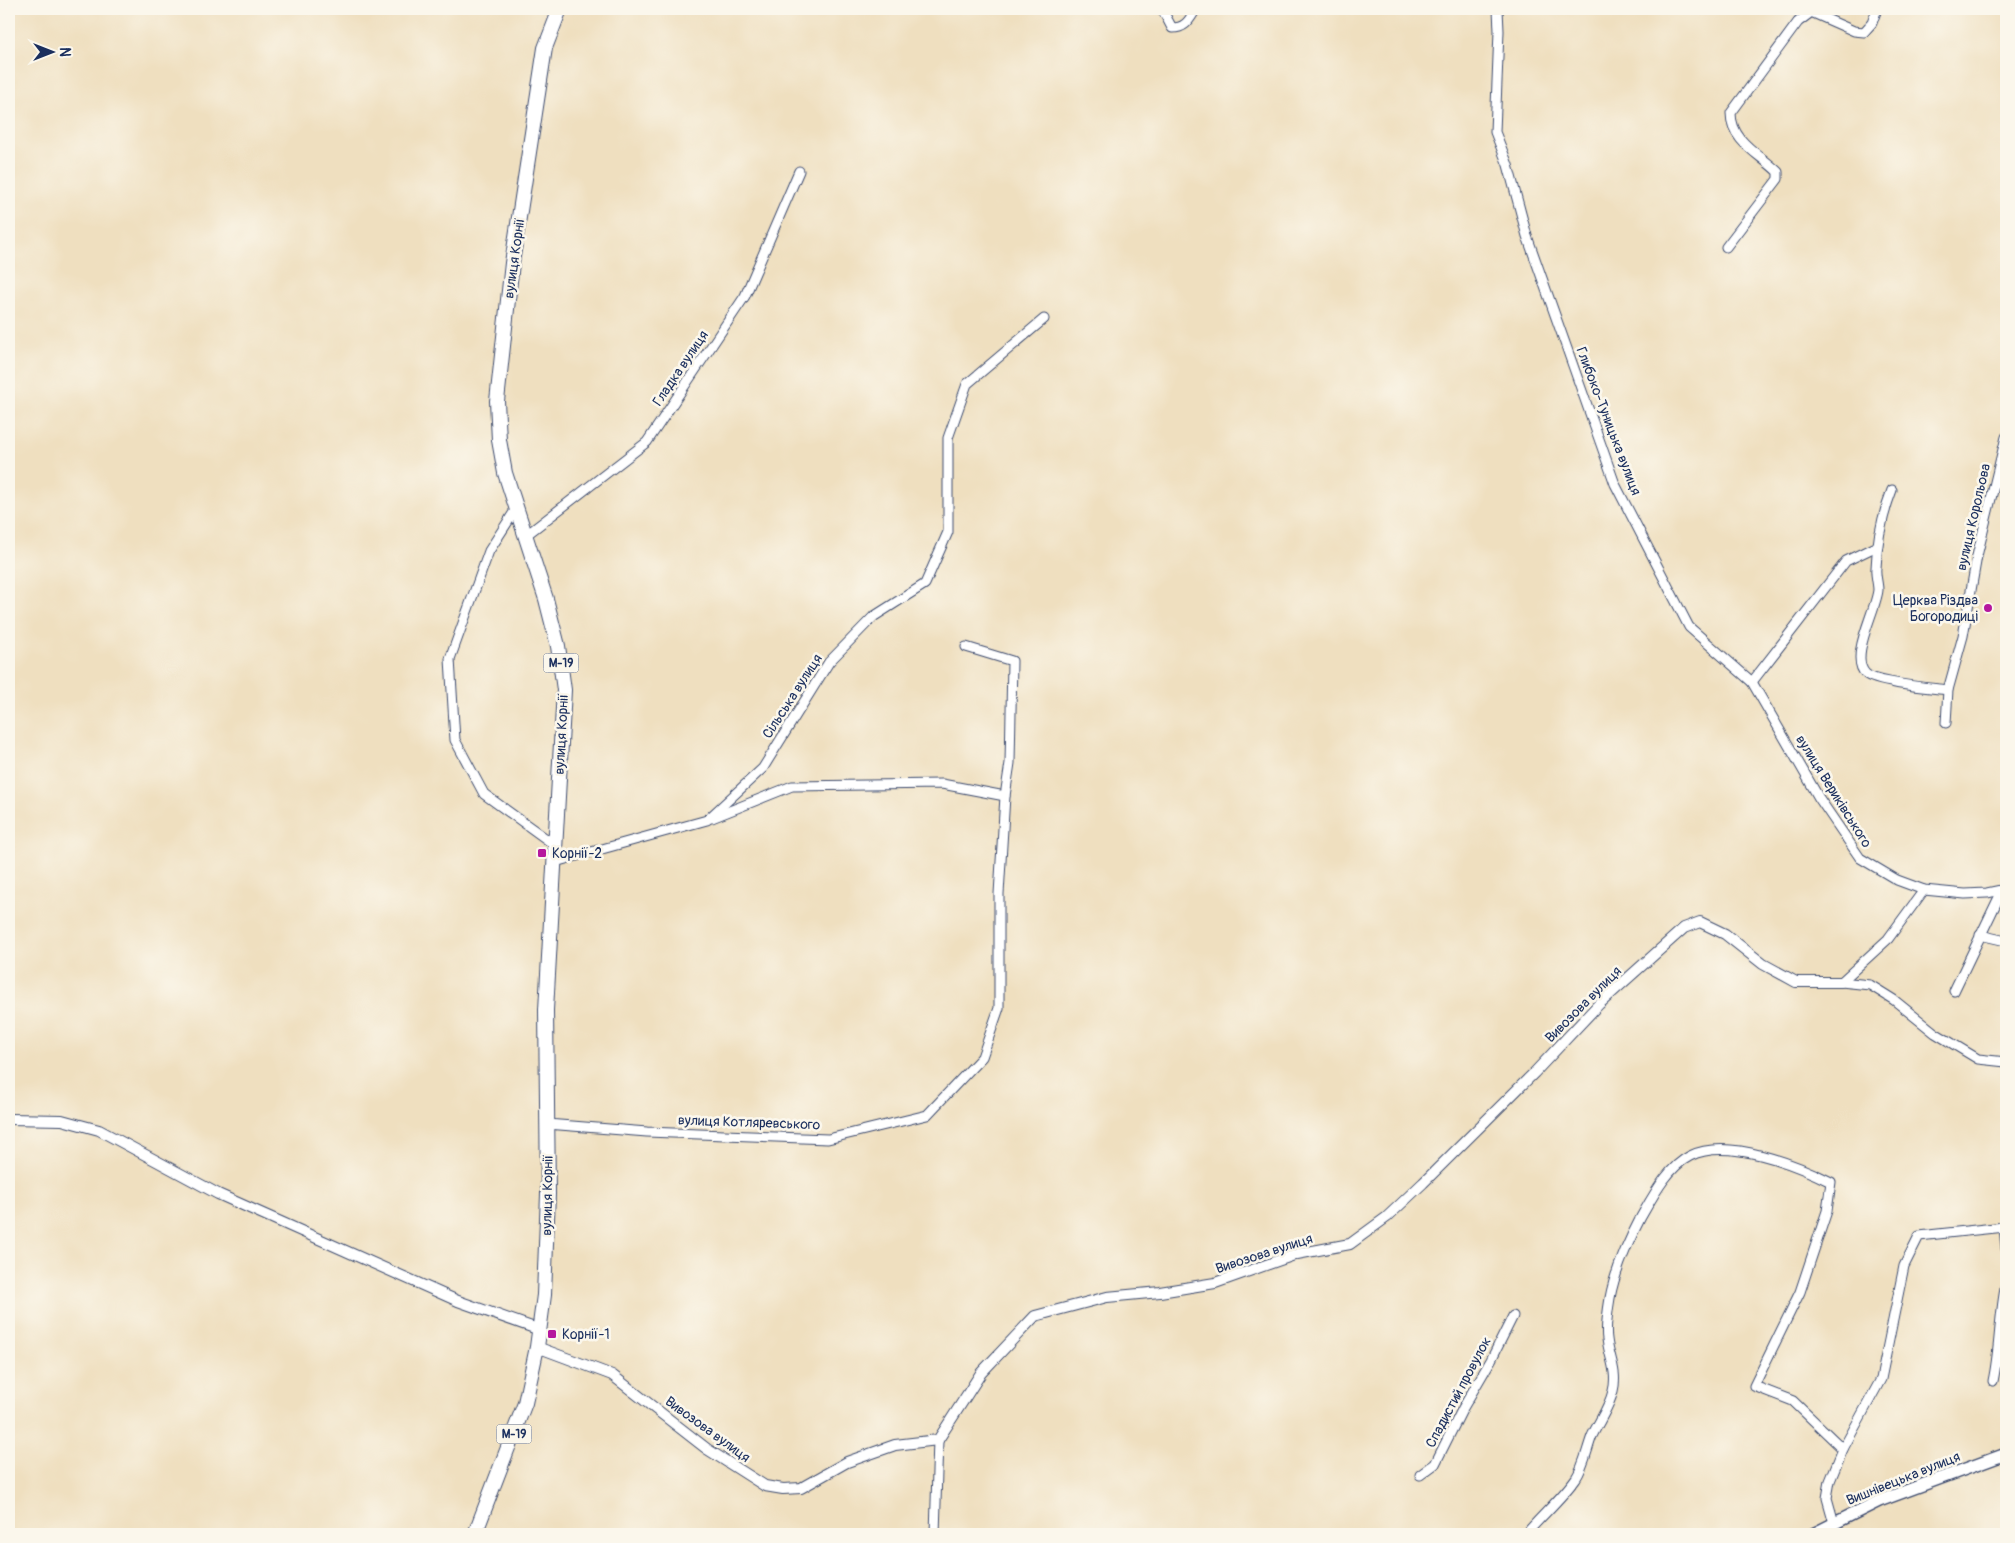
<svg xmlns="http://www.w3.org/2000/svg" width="2015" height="1543" viewBox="0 0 2015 1543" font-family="Pangolin,sans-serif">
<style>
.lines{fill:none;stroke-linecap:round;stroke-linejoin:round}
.minor-casing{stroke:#3b496d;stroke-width:11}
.tertiary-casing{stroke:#3b496d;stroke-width:12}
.secondary-casing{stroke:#3b496d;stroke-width:14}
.trunk-casing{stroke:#3b496d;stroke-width:16}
.minor{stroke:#fff;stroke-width:9}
.tertiary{stroke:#fff;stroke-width:10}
.secondary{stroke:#fff;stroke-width:11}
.trunk{stroke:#fff;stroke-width:14}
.poi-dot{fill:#b5179e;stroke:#fbf7ec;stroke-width:2}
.labels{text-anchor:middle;stroke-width:5;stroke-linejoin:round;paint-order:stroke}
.shield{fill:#fbf7ec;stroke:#5e6b89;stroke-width:1}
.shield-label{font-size:12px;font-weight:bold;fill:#1b2f5e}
.street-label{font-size:14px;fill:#1b2f5e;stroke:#fbf7ec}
.poi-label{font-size:14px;fill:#1b2f5e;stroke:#fbf7ec;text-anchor:start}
</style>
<rect width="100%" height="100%" fill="#fbf7ec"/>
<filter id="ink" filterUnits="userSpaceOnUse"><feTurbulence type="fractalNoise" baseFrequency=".02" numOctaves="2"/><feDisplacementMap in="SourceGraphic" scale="10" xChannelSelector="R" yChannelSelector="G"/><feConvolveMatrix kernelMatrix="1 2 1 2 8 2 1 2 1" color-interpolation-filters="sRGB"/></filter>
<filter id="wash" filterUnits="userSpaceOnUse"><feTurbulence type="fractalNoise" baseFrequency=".0096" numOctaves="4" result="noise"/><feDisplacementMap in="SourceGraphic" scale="20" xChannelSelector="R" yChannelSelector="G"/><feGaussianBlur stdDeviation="1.12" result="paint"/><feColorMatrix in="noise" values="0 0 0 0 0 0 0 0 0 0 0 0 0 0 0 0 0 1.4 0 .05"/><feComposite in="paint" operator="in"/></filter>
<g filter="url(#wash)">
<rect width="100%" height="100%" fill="#efdfbf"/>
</g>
<g filter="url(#ink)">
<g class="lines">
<defs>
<g id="minor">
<path d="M1162,9l10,19c14,0 17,-8 24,-19"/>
<path d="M1498,9l1,22 -4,101 13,33 19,71 88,248 74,143 63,55 94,-121 31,-15"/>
<path d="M1804,9l50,22 10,1 8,-9 5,-14"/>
<path d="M1726,247l52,-68v-7c-18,-18 -47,-30 -47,-59l67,-91 12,-9"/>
<path d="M1892,490c-10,26 -15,50 -16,78 -1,7 2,15 2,22 -2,21 -30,68 -12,84 10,9 66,14 82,16"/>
<path d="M516,509l-27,42 -39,108 5,81 29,54 72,52"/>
<path d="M525,536l122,-94 98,-146 54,-125"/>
<path d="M1752,682l67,116 41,60 37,22 27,10 41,4 22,-1 19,-4"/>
<path d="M1946,723l2,-33 15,-54 14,-80 29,-119"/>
<path d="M712,818l80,-32 150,-2 63,12 5,-33 2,-102 -46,-14"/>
<path d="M555,862l152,-42 56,-52 66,-106 44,-45 52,-33 23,-52v-94l19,-54 77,-65"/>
<path d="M1980,935l26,6"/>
<path d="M1841,982l29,3 24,15 41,33 43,26 28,3"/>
<path d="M1841,982l47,-43 36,-49"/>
<path d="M1954,991l48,-100 4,1"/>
<path d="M547,1124l100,8 181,7 99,-24 55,-58 17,-49v-114l6,-98"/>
<path d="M1993,1381c7,-32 6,-65 13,-97"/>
<path d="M1420,1475l15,-11 28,-56 28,-48 22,-44"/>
<path d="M1834,1523l-7,-25 3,-17 13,-32 38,-70 23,-113 15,-30 85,-9 2,22"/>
<path d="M935,1534l3,-94"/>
<path d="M1526,1534c16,-19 36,-36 50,-56 8,-12 11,-29 16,-42 7,-15 17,-28 21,-45 5,-19 -4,-34 -6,-52 -2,-12 1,-29 3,-41 5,-28 18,-56 31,-81 12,-21 27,-50 49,-61 38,-19 107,9 141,26l-4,29 -27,81 -46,94 39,15 50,48"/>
</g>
<g id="tertiary">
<path d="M9,1119l53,1 37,10 119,64 240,107 82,29"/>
<path d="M537,1347l75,28 95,74 58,37 18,3 18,-1 46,-26 48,-17 43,-5 43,-67 54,-57 72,-19 53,-5 55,-9 82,-29 53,-10 37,-27 36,-34 111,-110 65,-69 85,-76 16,-6 25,12 38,30 33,18h45"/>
</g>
<path id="secondary" d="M1813,1534l66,-33 127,-47"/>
<path id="trunk" d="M475,1534l50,-131 12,-56 7,-52 4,-101 -2,-184 18,-320 -6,-44 -12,-47 -41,-126 -6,-33 -2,-39 15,-138 33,-215 15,-39"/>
</defs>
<!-- minor casing -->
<use href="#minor" class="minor-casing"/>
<!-- tertiary casing -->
<use href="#tertiary" class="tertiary-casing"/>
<!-- secondary casing -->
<use href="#secondary" class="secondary-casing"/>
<!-- trunk casing -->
<use href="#trunk" class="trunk-casing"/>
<!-- minor -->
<use href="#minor" class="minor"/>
<!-- tertiary -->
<use href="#tertiary" class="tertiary"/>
<!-- secondary -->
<use href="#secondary" class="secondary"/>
<!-- trunk -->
<use href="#trunk" class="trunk"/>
</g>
</g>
<!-- markers -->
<g class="poi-dot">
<circle cx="1988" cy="608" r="5"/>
<rect x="537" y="848" width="10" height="10" rx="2.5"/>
<rect x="547" y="1329" width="10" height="10" rx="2.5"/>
</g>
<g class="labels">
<!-- shield labels -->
<g class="shield">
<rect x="543.5" y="653.5" width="35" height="19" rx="4"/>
<rect x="496.5" y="1424.5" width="35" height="19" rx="4"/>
</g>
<g class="shield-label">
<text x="561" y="667">М-19</text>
<text x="514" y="1438">М-19</text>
</g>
<!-- street labels -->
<g class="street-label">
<text transform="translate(514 258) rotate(-82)" y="5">вулиця Корнії</text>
<text transform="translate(680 368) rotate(-56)" y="5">Гладка вулиця</text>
<text transform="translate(1609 421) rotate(69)" y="5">Глибоко-Туницька вулиця</text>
<text transform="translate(1973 517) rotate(-77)" y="5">вулиця Корольова</text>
<text transform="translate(792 696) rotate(-57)" y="5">Сільська вулиця</text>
<text transform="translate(561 734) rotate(-87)" y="5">вулиця Корнії</text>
<text transform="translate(1834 791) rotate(58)" y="5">вулиця Вериківського</text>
<text transform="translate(1583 1004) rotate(-45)" y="5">Вивозова вулиця</text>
<text transform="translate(749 1122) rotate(2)" y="5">вулиця Котляревського</text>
<text transform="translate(547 1195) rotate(-89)" y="5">вулиця Корнії</text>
<text transform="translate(1264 1253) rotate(-18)" y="5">Вивозова вулиця</text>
<text transform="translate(1458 1392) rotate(-62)" y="5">Спадистий провулок</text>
<text transform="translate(708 1429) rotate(36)" y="5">Вивозова вулиця</text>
<text transform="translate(1903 1478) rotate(-22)" y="5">Вишнівецька вулиця</text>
</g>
<!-- poi labels -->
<g class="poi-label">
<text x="1978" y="605" text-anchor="end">Церква Різдва<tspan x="1978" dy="16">Богородиці</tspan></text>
<text x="552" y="858">Корнії-2</text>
<text x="562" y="1339">Корнії-1</text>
</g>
</g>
<!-- margin -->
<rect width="2015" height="1543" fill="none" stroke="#fbf7ec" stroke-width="30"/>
<!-- north arrow -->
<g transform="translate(52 52) rotate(90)" stroke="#fbf7ec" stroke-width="4" paint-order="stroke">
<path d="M0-4L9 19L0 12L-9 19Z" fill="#1b2f5e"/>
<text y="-8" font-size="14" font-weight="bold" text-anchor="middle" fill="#1b2f5e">N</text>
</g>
</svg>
